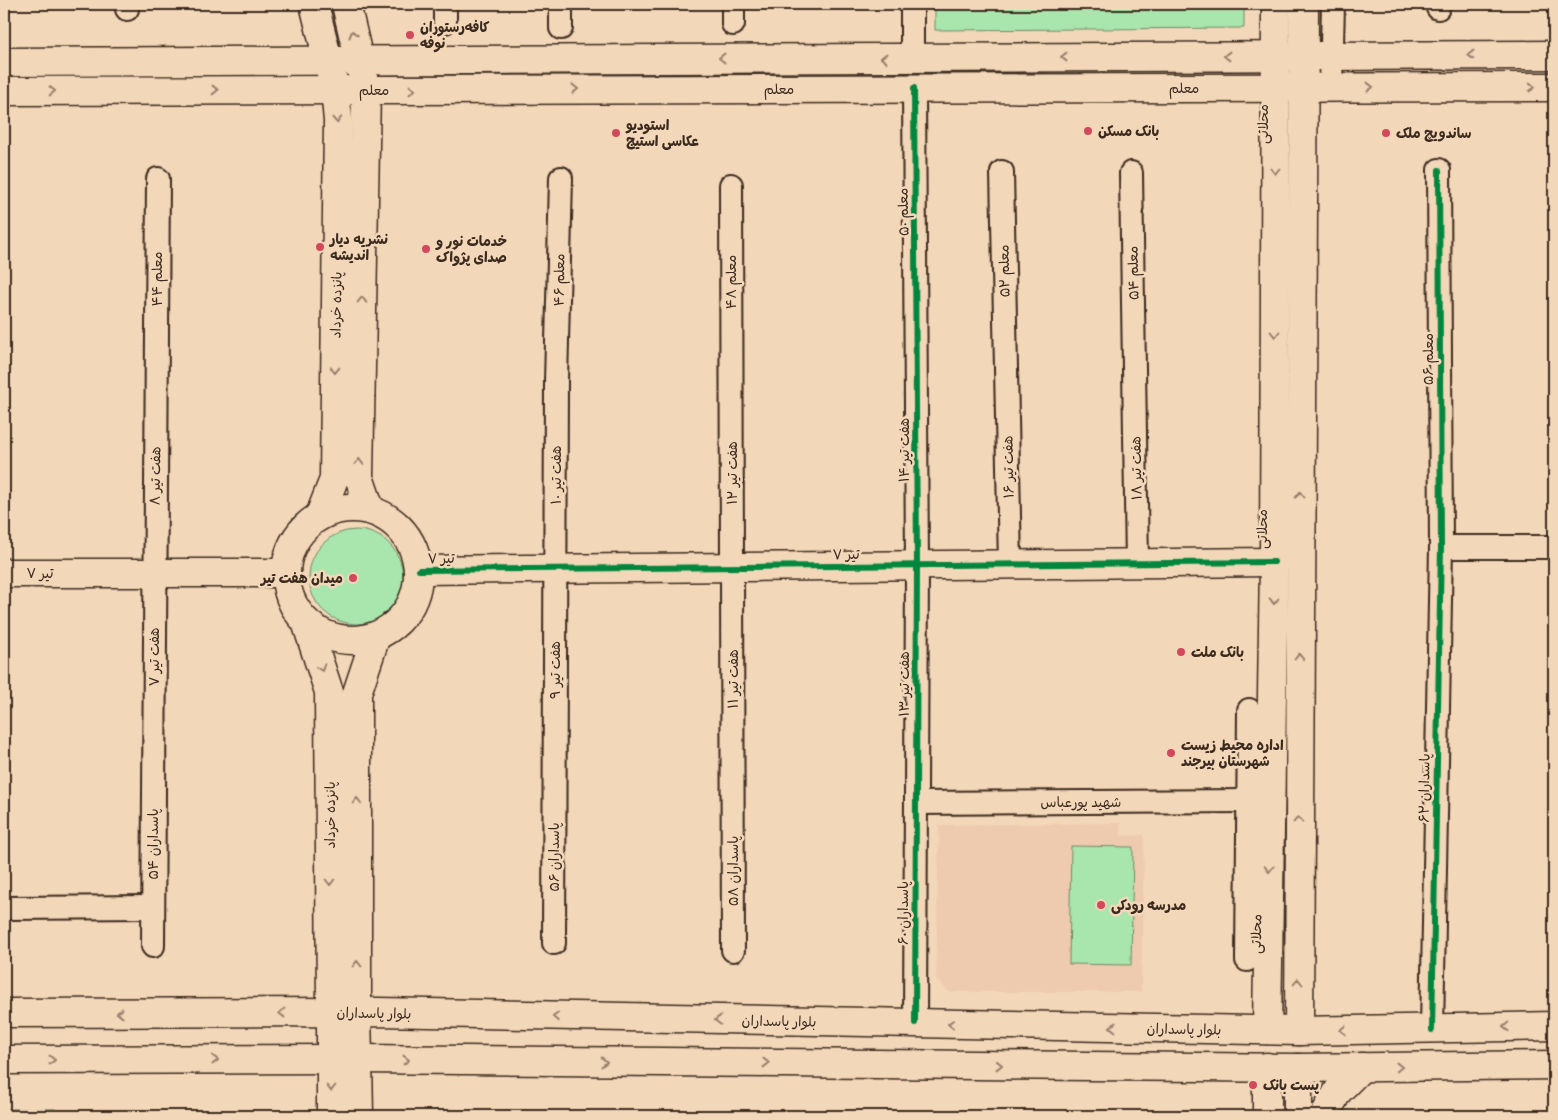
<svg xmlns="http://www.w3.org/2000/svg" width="1558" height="1120" viewBox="0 0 1558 1120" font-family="Delius,'Playpen Sans Arabic',sans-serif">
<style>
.built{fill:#eecaae}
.green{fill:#a8e6ad;stroke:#728866}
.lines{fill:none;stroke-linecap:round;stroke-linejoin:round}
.minor-casing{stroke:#3b2a1e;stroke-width:26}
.tertiary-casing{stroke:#3b2a1e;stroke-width:31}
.secondary-casing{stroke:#3b2a1e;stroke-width:31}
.primary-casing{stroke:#3b2a1e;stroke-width:31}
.minor{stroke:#f3d7b9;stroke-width:22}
.tertiary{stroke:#f3d7b9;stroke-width:28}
.secondary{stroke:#f3d7b9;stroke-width:28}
.primary{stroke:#f3d7b9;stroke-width:28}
.cycleway-casing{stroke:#f3d7b9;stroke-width:9}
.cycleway{stroke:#00873e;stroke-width:6}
.oneway{stroke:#97806c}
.poi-dot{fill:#d1495b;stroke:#f3d7b9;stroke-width:2}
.labels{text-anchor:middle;stroke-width:5;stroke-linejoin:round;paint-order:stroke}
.poi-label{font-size:14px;font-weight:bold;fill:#3b2a1e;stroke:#f3d7b9;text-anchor:start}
.street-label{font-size:14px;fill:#3b2a1e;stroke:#f3d7b9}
</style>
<rect width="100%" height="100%" fill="#f3d7b9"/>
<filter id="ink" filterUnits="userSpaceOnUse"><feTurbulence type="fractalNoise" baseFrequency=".02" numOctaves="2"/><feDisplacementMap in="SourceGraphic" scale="10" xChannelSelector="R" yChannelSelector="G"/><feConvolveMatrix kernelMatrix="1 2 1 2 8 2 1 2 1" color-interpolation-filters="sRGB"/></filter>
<g filter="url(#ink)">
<!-- built -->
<path class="built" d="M1120,823l1,13 23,-1 -3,157h-192l-13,-13 3,-154z"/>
<!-- green -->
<g class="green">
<path d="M935,4h309v24l-309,2z"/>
<circle cx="356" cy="577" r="47"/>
<path d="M1071,846l62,1 -2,118 -62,-1z"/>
<rect x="4" y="1109" width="51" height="7"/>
</g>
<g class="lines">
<defs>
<g id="minor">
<path d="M127,4v5"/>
<path d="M561,4v24"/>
<path d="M733,4v20"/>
<path d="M912,4v54"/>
<path d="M1438,8v-4"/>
<path d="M445,22v-18"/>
<path d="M1331,87l2,-83"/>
<path d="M914,88l3,478 -2,457"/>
<path d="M1002,172l8,393"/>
<path d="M1131,173l6,391"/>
<path d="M731,185l2,765"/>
<path d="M1441,547h113"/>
<path d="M916,803l331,-2"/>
<path d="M4,908l149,-1"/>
<path d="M554,943l2,-561 5,-204"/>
<path d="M153,946l5,-767"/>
<path d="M1247,960l2,-250"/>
<path d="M1432,1030l9,-483 -2,-377"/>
</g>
<g id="tertiary">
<path d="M419,570l855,-8"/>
<path d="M4,573h282"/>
</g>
<g id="secondary">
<path d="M314,4l21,85 3,32 -4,358 -14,36"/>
<path d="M346,4l20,86 -7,387 11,32"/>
<path d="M4,62l1550,-7"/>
<path d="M4,91l1550,-4"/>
<circle cx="352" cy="574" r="66"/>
<path d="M306,622l23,70 2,321"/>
<path d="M357,1012v-319l19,-57"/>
<path d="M1267,1030l7,-468 2,-558"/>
<path d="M1299,1031l5,-1027"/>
<path d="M358,1059l1,57"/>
<path d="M1267,1067v49"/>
<path d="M1298,1068v48"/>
<path d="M331,1116v-56"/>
<path d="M1324,1116l14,-25 24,-24"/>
</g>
<g id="primary">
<path d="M357,1012l1,47"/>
<path d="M4,1013l375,-1 920,19 255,-5"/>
<path d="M331,1013v47"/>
<path d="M4,1060l354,-1 940,9 256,-3"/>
</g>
</defs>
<!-- minor casing -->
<use href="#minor" class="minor-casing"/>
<!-- tertiary casing -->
<use href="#tertiary" class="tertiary-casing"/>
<!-- secondary casing -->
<use href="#secondary" class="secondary-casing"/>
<!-- primary casing -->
<use href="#primary" class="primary-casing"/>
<!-- minor -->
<use href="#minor" class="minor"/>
<!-- tertiary -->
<use href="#tertiary" class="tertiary"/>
<!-- secondary -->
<use href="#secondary" class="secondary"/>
<!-- primary -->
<use href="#primary" class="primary"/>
<defs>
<g id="cycleway">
<path d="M914,88l3,478 -2,457"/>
<path d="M419,570l855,-8"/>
<path d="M1432,1030l9,-483 -2,-377"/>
</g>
</defs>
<!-- cycleway casing -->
<use href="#cycleway" class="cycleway-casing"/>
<!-- cycleway -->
<use href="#cycleway" class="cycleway"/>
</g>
<!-- one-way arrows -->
<defs><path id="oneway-chevron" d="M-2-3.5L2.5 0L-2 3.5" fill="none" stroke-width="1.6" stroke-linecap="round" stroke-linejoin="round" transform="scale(1.25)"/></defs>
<g class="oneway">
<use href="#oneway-chevron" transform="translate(353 34) rotate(-104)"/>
<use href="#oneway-chevron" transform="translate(1471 55) rotate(180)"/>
<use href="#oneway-chevron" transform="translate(1227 56) rotate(180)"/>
<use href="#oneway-chevron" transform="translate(1064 57) rotate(180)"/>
<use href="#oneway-chevron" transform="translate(722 58) rotate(180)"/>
<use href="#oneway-chevron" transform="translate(884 58) rotate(180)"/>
<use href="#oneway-chevron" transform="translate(1370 87)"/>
<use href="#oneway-chevron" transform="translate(1532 87)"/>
<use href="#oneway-chevron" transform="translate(575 89)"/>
<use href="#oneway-chevron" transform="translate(215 90)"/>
<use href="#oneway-chevron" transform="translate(412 90)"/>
<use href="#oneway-chevron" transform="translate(52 91)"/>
<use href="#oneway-chevron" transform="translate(337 120) rotate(87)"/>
<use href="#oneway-chevron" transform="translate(1275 171) rotate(90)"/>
<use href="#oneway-chevron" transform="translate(362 300) rotate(-89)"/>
<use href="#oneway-chevron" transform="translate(1275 334) rotate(90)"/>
<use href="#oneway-chevron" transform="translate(335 370) rotate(91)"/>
<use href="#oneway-chevron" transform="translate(359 462) rotate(-89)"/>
<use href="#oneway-chevron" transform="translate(1300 495) rotate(-90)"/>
<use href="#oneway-chevron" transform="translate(1274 601) rotate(91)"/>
<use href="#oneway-chevron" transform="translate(1299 657) rotate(-90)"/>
<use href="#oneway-chevron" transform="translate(321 668) rotate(72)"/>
<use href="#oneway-chevron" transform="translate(357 801) rotate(-90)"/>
<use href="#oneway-chevron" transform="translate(1298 820) rotate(-90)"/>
<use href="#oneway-chevron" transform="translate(1269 869) rotate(91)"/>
<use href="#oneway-chevron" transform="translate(330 882) rotate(90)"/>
<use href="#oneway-chevron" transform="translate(357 964) rotate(-90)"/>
<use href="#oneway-chevron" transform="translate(1298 982) rotate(-90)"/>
<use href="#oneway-chevron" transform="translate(120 1013) rotate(180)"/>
<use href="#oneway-chevron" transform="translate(282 1013) rotate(180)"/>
<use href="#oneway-chevron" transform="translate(556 1017) rotate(-179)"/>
<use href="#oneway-chevron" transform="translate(718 1020) rotate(-179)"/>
<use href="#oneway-chevron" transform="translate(951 1024) rotate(-178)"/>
<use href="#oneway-chevron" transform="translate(1113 1027) rotate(-179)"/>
<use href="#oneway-chevron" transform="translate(1506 1027) rotate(178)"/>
<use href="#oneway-chevron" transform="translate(1343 1030) rotate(180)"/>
<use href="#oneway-chevron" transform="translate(52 1060)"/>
<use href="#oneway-chevron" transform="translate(215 1060)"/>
<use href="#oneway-chevron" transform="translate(406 1060)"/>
<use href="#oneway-chevron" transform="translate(604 1062) rotate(1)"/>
<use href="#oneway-chevron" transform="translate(766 1063)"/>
<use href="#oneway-chevron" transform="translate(999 1065)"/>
<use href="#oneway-chevron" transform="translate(1399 1067) rotate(-1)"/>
<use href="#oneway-chevron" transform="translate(331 1088) rotate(90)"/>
</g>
</g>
<!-- markers -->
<g class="poi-dot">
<circle cx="410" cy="35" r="5"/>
<circle cx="1088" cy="131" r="5"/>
<circle cx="616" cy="133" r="5"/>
<circle cx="1386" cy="133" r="5"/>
<circle cx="320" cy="247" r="5"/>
<circle cx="426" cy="249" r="5"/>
<circle cx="353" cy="578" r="5"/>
<circle cx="1181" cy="652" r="5"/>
<circle cx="1171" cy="753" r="5"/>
<circle cx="1101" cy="905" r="5"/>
<circle cx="1253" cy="1085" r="5"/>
</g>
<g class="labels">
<!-- poi labels -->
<g class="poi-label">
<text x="420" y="32">کافه‌رستوران<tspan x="420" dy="16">نوفه</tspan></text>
<text x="626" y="130">استودیو<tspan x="626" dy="16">عکاسی استیج</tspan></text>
<text x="1098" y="136">بانک مسکن</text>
<text x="1396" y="138">ساندویچ ملک</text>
<text x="330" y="244">نشریه دیار<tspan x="330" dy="16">اندیشه</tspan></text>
<text x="436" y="246">خدمات نور و<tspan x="436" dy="16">صدای پژواک</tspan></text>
<text x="343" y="583" text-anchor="end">میدان هفت تیر</text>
<text x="1191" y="657">بانک ملت</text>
<text x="1181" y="750">اداره محیط زیست<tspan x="1181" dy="16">شهرستان بیرجند</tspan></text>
<text x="1111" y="910">مدرسه رودکی</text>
<text x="1263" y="1090">پست بانک</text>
</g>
<!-- street labels -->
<g class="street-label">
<text x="1184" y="93">معلم</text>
<text x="779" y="94">معلم</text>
<text x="374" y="95">معلم</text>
<text transform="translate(1263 124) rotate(-90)" y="5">محلاتی</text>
<text transform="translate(903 212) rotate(-91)" y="5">معلم ۵۰</text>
<text transform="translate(1004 271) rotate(-91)" y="5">معلم ۵۲</text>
<text transform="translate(1133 273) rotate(-91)" y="5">معلم ۵۴</text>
<text transform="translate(157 279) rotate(-90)" y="5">معلم ۴۴</text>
<text transform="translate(559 280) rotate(-89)" y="5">معلم ۴۶</text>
<text transform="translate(731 282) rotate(-90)" y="5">معلم ۴۸</text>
<text transform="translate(336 305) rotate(-89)" y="5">پانزده خرداد</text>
<text transform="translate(1428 359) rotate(-90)" y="5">معلم ۵۶</text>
<text transform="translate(904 450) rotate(-90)" y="5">هفت تیر ۱۴</text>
<text transform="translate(1008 467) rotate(-91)" y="5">هفت تیر ۱۶</text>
<text transform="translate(1136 468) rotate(-91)" y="5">هفت تیر ۱۸</text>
<text transform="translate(732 473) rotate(-90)" y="5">هفت تیر ۱۲</text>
<text transform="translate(556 475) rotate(-90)" y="5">هفت تیر ۱۰</text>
<text transform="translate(155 476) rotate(-89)" y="5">هفت تیر ۸</text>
<text transform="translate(1262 529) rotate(-90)" y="5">محلاتی</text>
<text transform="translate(846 554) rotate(-1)" y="5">۷ تیر</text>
<text transform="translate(441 558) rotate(-1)" y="5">۷ تیر</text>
<text x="40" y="578">۷ تیر</text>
<text transform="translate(154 657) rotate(-90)" y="5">هفت تیر ۷</text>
<text transform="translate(555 670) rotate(-90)" y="5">هفت تیر ۹</text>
<text transform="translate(733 679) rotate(-90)" y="5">هفت تیر ۱۱</text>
<text transform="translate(904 684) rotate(-90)" y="5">هفت تیر ۱۳</text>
<text transform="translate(1424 788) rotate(-89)" y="5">پاسداران ۶۲</text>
<text x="1081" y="807">شهید پورعباس</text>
<text transform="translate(330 815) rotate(-90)" y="5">پانزده خرداد</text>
<text transform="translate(153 844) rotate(-90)" y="5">پاسداران ۵۴</text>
<text transform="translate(554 857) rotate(-90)" y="5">پاسداران ۵۶</text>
<text transform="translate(733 871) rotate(-90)" y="5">پاسداران ۵۸</text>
<text transform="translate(903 913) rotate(-90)" y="5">پاسداران ۶۰</text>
<text transform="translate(1256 934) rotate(-89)" y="5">محلاتی</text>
<text transform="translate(374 1013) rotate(1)" y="5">بلوار پاسداران</text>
<text transform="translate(779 1021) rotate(1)" y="5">بلوار پاسداران</text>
<text transform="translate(1184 1029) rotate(1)" y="5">بلوار پاسداران</text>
</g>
</g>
<!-- margin -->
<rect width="1558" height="1120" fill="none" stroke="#f3d7b9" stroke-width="20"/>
<rect x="10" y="10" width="1538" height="1100" fill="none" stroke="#3b2a1e" stroke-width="2" filter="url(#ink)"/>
</svg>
